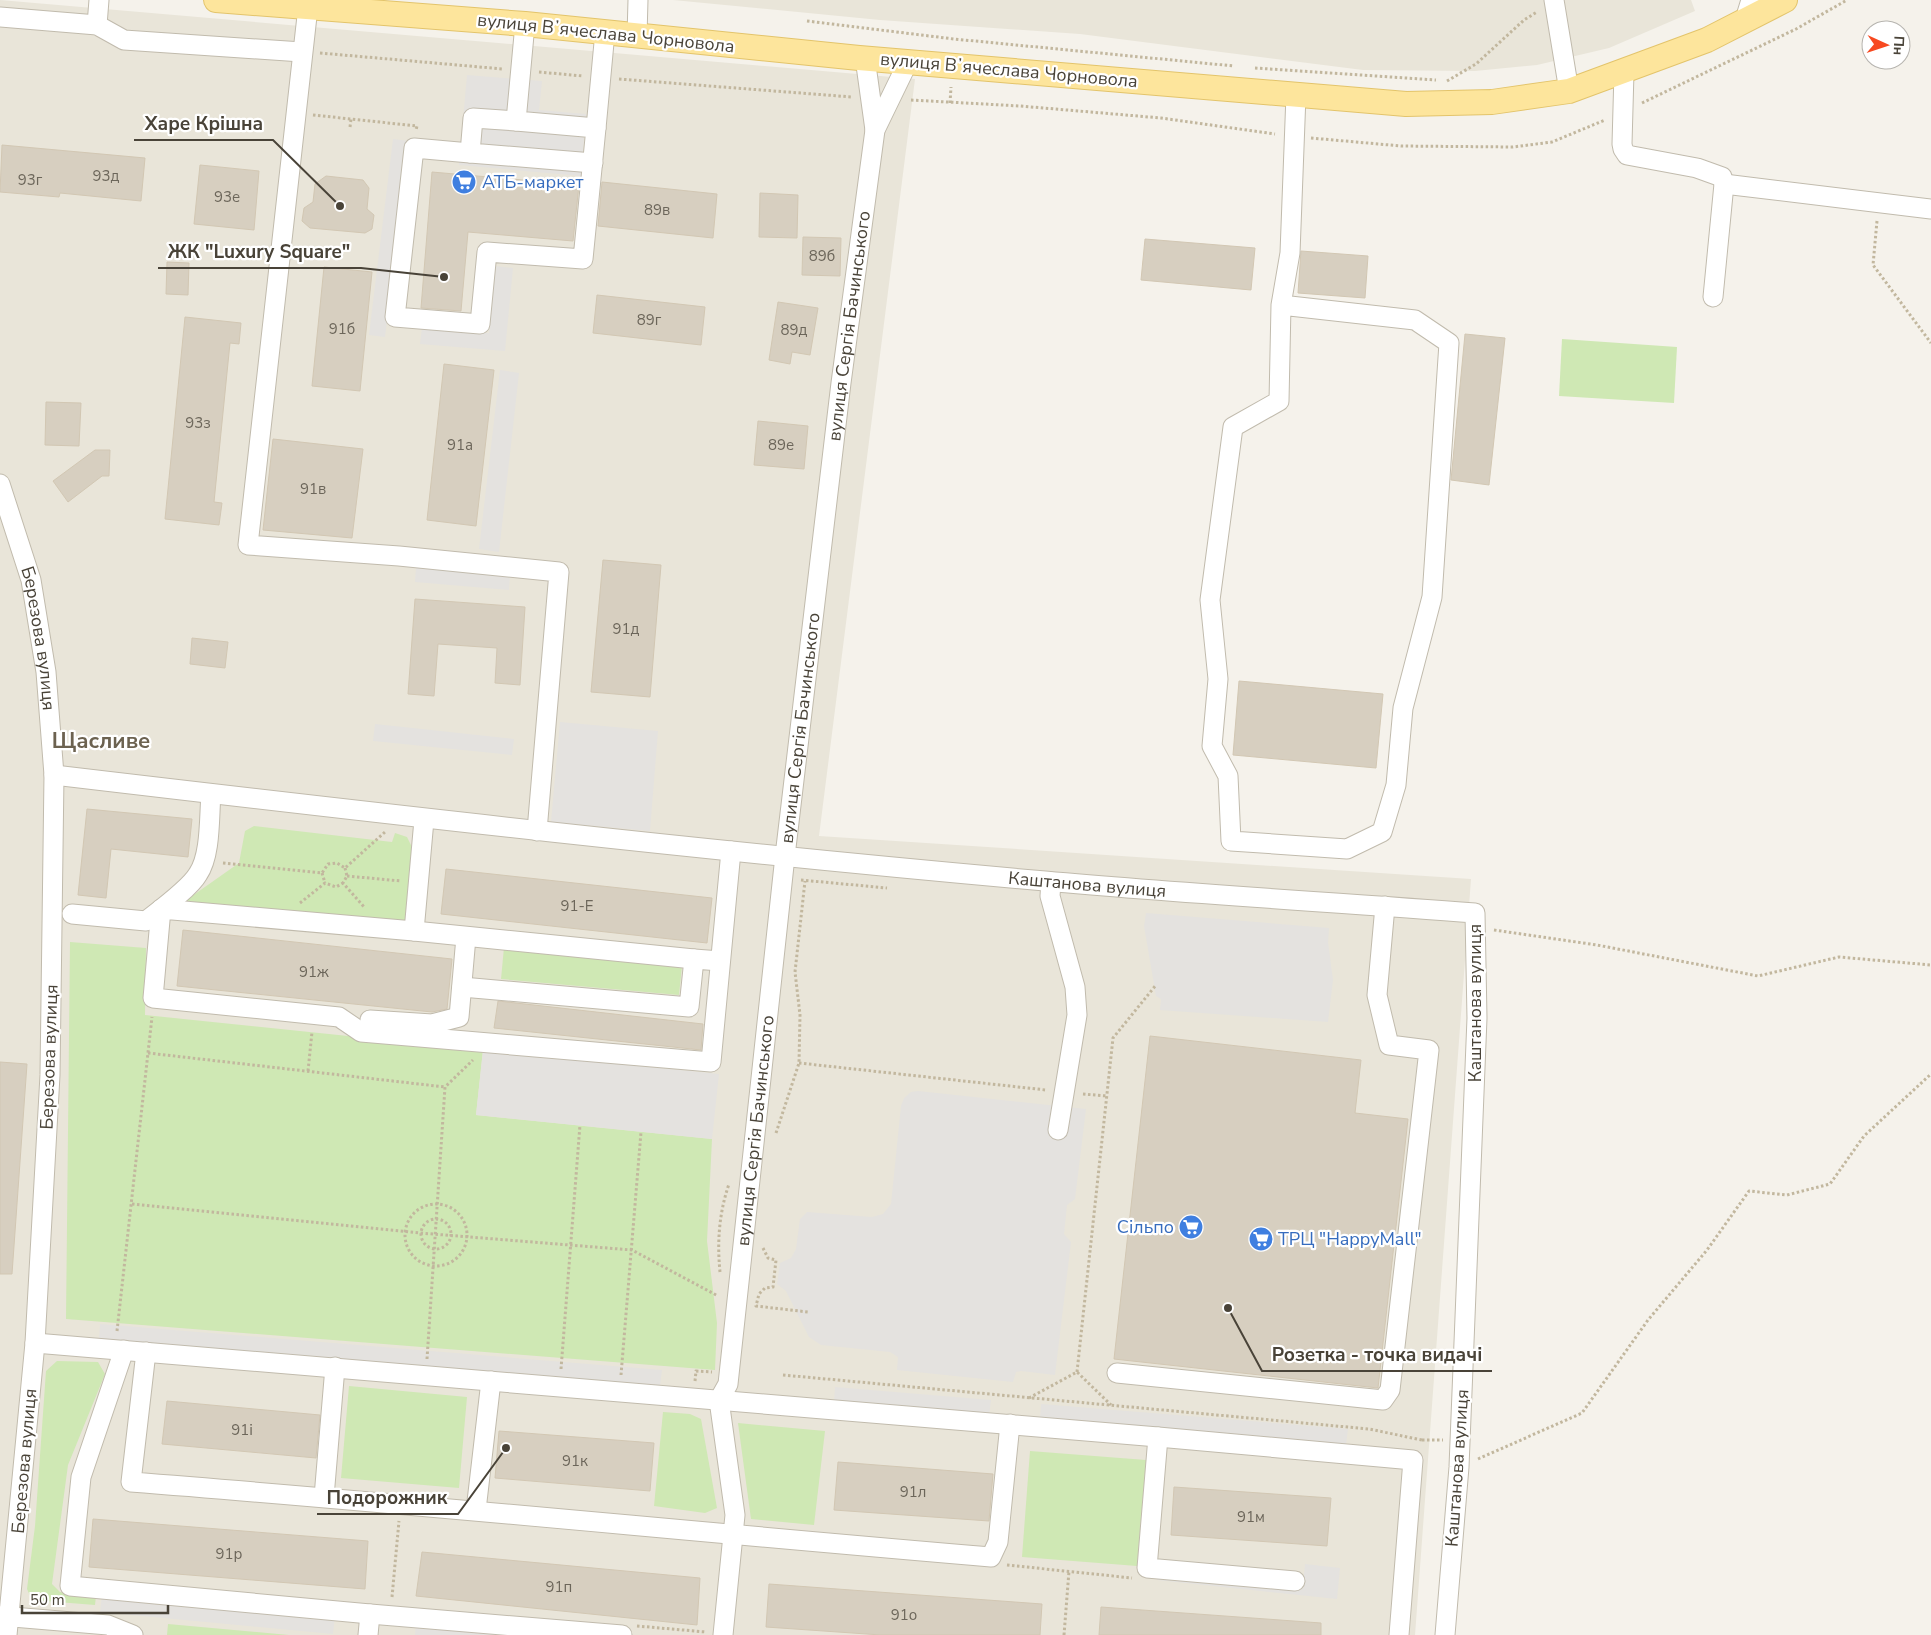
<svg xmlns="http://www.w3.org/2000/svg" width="1931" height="1635" viewBox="0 0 1931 1635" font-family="'Nunito Sans',sans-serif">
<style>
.residential{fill:#e9e5d9}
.green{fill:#cfe8b4}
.parking{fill:#e4e2df}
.building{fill:#d7cfc0;stroke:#d2c7b3}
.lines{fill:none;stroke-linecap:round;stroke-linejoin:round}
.minor-casing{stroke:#c1bbad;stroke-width:21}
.major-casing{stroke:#e3c46b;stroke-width:26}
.path{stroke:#c2b79e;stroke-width:3;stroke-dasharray:2.5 2.5;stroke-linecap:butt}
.minor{stroke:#fff;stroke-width:19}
.major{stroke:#fde59c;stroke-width:24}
.labels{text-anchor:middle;stroke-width:4.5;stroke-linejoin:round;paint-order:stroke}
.number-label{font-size:15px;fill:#6c665a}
.street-label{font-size:18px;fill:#494338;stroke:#fff}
.shop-label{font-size:18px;fill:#366cbe;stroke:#fff;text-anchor:start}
.district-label{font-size:22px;font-weight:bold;fill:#6c6250;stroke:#fff}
.leader{fill:none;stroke:#494338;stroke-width:2}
.callout-dot{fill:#494338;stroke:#fff;stroke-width:2}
.callout-label{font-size:19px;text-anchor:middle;font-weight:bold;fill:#494338;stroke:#fff;stroke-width:4.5;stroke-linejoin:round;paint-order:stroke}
</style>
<rect width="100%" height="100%" fill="#f5f2eb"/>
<!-- residential -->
<g class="residential">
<path d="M0,0l915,79 -96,757 652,43 -56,756h-1415z"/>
<path d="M673,0h1018l4,11 -86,37 -72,17 -62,6 -112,-1 -283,-36 -200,-14z"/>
</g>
<!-- green -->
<g class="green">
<path d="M1562,339l115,8 -3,56 -115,-7z"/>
<path d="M254,826l138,16 3,-9 12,4 6,12 -7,72 -221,-20 54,-38 6,-32z"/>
<path d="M70,942l76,6 -1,67 338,35 -7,65 236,24 -5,102 10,82 -2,47 -649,-51z"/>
<path d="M504,947l178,19 -3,29 -178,-16z"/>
<path d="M57,1361l41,1 7,12 -37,91 -16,119 8,8 36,4 -1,9 -63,-5 -5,-11 8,-63 11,-155z"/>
<path d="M349,1386l118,11 -8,91 -118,-10z"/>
<path d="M663,1412l27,2 11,5 16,89 -12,5 -51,-7z"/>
<path d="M738,1423l87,8 -11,94 -63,-6z"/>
<path d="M1030,1451l116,9 -9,106 -115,-9z"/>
<path d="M168,1624l121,11h-122z"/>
</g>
<!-- parking -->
<g class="parking">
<path d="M467,75l75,6 -3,29 47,4 -5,62 -122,-11z"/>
<path d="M393,139l16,2 -24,196 -16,-2z"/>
<path d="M495,266l18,2 -8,83 -85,-7 2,-17 67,6z"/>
<path d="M500,370l19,3 -20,179 -20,-3z"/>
<path d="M416,567l94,8 -1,15 -94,-8z"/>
<path d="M560,722l98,9 -8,100 -99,-9z"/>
<path d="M375,724l139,15 -2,16 -139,-14z"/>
<path d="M1146,913l183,15 -1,14 5,38 -5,42 -168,-12 1,-11 -5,-3 -12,-70z"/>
<path d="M483,1050l236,24 -7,65 -236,-24z"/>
<path d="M918,1091l168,18 -11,90 -8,6 -3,29 7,8 -16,133 -34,-4 -5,1 -3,10 -116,-12 1,-13 -8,-5 -69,-7 -12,-8 -23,-46 -9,-7 3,-21 11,-5 5,-9 4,-30 7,-7 65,5 11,-3 8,-10 10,-98 3,-8 7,-6z"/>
<path d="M100,1324l562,46 -2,16 -561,-46z"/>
<path d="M835,1387l156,13 -2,16 -155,-13z"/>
<path d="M1041,1404l307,25 -2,16 -306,-25z"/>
<path d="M1305,1564l35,4 -3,31 -180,-19v-9l146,15z"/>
<path d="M102,1595l233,21 -2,18 -233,-22z"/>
<path d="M416,1623l129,12h-130z"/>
</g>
<!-- building -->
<g class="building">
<path d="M2,145l143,13 -4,43 -81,-8 -1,4 -59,-5z"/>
<path d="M200,165l59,6 -5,59 -60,-6z"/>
<path d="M432,172l147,13 -6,56 -105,-9 -7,79 -40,-3z"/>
<path d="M326,176l37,4 6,8 -2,21 7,6 -2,14 -7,4 -55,-5 -8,-7 2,-13 9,-6 2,-18z"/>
<path d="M602,182l115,12 -4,44 -115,-12z"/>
<path d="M760,193l38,2 -1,43 -38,-1z"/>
<path d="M803,237l38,1 -1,38 -38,-1z"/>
<path d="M1145,239l110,9 -4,42 -110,-10z"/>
<path d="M1301,251l67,5 -3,42 -67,-5z"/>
<path d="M167,262l22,1 -1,32 -22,-1z"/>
<path d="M324,267l48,5 -12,119 -48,-5z"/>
<path d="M597,295l108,12 -4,38 -108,-12z"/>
<path d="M778,302l40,6 -8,47 -18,-3 -2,12 -21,-4z"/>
<path d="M185,317l56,6 -2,21 -9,-1 -16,159 8,1 -3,22 -54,-6z"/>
<path d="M1465,334l40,4 -16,147 -38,-5z"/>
<path d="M444,364l50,6 -18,156 -49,-6z"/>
<path d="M46,402l35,1 -2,43 -34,-1z"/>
<path d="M758,421l50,5 -4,43 -50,-4z"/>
<path d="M273,439l90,10 -11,89 -89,-8z"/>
<path d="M95,450h15l-1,26h-7l-34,26 -15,-21z"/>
<path d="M603,560l58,5 -11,132 -59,-5z"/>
<path d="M415,599l110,8 -5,78 -25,-2 2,-35 -59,-4 -4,52 -26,-2z"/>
<path d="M192,638l36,4 -3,26 -35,-4z"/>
<path d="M1239,681l144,13 -7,74 -143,-13z"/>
<path d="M87,809l105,10 -4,38 -77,-8 -5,49 -28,-3z"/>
<path d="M446,869l266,29 -5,45 -266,-29z"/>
<path d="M183,930l269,29 -5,50 -15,3 -255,-26z"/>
<path d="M498,1001l205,23 -2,26 -207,-22z"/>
<path d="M1150,1036l211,24 -6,53 53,6 -30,269 -264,-29z"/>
<path d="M0,1062l27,2 -15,210h-12z"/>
<path d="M167,1401l153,14 -4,43 -154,-14z"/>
<path d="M499,1431l155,12 -4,48 -155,-13z"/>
<path d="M838,1462l155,12 -4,47 -155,-11z"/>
<path d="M1174,1487l157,11 -4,48 -156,-11z"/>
<path d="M93,1519l275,22 -3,48 -276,-22z"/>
<path d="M422,1552l278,26 -3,47 -281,-29z"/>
<path d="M769,1584l273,20 -2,31h-159l-115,-8z"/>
<path d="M1101,1607l220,16v12h-222z"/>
</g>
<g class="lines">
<defs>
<g id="minor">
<path d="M1554,0l15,91"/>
<path d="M308,7l-60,538 151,11 160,16 -22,259"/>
<path d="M0,17l97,8 27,15 178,12"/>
<path d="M1744,23l7,-23"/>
<path d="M97,25l2,-25"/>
<path d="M637,36l1,-36"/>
<path d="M865,58l10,72"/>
<path d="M1624,72l-2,72 1,5 4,6 70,13 25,9 2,7 -11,113"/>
<path d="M516,121l-43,-3 -3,35 123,10"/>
<path d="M596,128l9,-96"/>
<path d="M470,153l-56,-5 -19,169 85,7 7,-72 96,7 13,-131 -80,-7 9,-97"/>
<path d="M1724,184l207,25"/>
<path d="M1281,305l-2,96 -46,26 -23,173 8,79 -6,67 16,30 3,65 116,8 35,-17 14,-47 7,-77 29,-111 17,-254 -34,-23 -134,-15 9,-52 6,-158"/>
<path id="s1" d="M0,484l31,96 15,92 8,103 -4,300 -15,268 -28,292"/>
<path id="s2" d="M54,775c330,39 660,77 991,106 143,13 287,21 430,32l2,105 -18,449 -14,168"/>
<path d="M424,820l-10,111 -253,-22 -8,89 186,19 22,15 350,30 20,-211"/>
<path d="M1051,882l-1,14 25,91 2,28 -19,115"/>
<path d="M72,914l74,7c14,-11 44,-33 52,-47 13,-19 11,-57 13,-80"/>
<path d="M414,931l280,28"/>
<path d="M462,987l227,20 5,-48 26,2"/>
<path d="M370,1020l62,4 27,-7 7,-80"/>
<path d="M35,1343l1123,94 255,23 -14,175"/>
<path d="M124,1350l-43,127 -11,109 300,28 252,21"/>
<path d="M146,1352l-15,130c286,22 573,51 860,75l7,-15 12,-118"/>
<path d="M1117,1373l266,27 7,-10 39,-340 -40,-5 -12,-50 8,-89"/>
<path d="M1158,1437l-11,131 148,13"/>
<path d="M324,1497l11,-130"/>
<path d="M476,1510l15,-129"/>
<path d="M0,1616l108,9 25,10"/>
<path d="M368,1635l2,-21"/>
<path id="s3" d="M723,1635l12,-120 -16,-115 9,-16 57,-528 56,-473 34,-253 33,-68"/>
</g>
<path id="major" d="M216,0l309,24 334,34 547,46 86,-2 77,-11 138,-51 78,-40"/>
</defs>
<!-- minor casing -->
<use href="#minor" class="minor-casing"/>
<!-- major casing -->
<use href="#major" class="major-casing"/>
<!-- path -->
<g class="path">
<path d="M807,21l147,18 280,27"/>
<path d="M320,53l183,16"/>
<path d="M1255,68l181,12"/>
<path d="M539,72l44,4"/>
<path d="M619,79l233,18"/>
<path d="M1447,81l29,-17 48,-44 13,-8"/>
<path d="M911,100l109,6 141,12 114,16"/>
<path d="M950,103l1,-16"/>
<path d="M1642,103l154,-74 51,-29"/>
<path d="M313,115l104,11 -1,4"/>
<path d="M350,127l1,-8"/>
<path d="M1311,138l90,8 112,1 39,-5 53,-22"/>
<path d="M1877,221l-4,44 58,78"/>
<path d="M223,863l99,10 6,-9 9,-1 8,5 40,-36"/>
<path d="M345,868l2,8 -4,7 22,25"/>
<path d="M322,873l3,10"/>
<path d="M347,876l54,5"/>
<path d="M801,880l86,8"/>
<path d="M300,903l25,-20 11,4 7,-4"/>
<path d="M1494,930l103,15 161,31 81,-19 92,8"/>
<path d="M148,1053l297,34"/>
<path d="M799,1063l247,27"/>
<path d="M308,1071l4,-39"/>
<path d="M1083,1094l24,2"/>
<path d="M776,1133l23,-70 1,-48 -5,-43 10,-91"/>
<circle cx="436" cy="1235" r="31"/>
<path d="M132,1204l288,29 212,17 86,46"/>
<circle cx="436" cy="1234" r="15"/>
<path d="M763,1248l5,10 8,2 -3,27 -8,1 -6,6 -3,12 52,6"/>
<path d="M720,1272c-3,-30 -1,-59 9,-88"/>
<path d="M117,1331l35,-314"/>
<path d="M427,1359l18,-272 28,-27"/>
<path d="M561,1369l19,-244"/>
<path d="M1077,1372l36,-334 43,-53"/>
<path d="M621,1375l20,-243"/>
<path d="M783,1375l586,54 53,11"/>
<path d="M695,1381l1,-10 16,1"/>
<path d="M1029,1398l48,-26 34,33"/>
<path d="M1422,1440h21"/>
<path d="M1478,1459l104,-46 66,-93 59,-70 42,-59 38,4 43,-11 34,-48 67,-62"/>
<path d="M1007,1565l125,13"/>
<path d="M392,1597l7,-76"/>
<path d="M637,1626l69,6"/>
<path d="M1064,1635l5,-64"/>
</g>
<!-- minor -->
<use href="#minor" class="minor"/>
<!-- major -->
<use href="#major" class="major"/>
</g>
<!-- icons -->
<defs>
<symbol id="supermarket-disc" viewBox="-11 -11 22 22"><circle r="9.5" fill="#3f7fe0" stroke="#fff"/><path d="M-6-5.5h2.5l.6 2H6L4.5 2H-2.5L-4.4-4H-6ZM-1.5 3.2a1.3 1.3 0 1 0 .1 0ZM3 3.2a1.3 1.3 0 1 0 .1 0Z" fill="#fff"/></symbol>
</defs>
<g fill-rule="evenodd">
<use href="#supermarket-disc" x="450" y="168" width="28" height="28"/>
<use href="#supermarket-disc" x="1177" y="1213" width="28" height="28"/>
<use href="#supermarket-disc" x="1247" y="1225" width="28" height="28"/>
</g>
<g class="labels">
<!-- number labels -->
<g class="number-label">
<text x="106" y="181">93д</text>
<text x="30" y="185">93г</text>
<text x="227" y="202">93е</text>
<text x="657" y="215">89в</text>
<text x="822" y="261">89б</text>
<text x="649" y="325">89г</text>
<text x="342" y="334">91б</text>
<text x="794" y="335">89д</text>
<text x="198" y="428">93з</text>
<text x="460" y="450">91а</text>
<text x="781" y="450">89е</text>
<text x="313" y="494">91в</text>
<text x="626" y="634">91д</text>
<text x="577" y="911">91-Е</text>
<text x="314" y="977">91ж</text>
<text x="242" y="1435">91і</text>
<text x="575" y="1466">91к</text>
<text x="913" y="1497">91л</text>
<text x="1251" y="1522">91м</text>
<text x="229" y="1559">91р</text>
<text x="559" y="1592">91п</text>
<text x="904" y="1620">91о</text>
</g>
<!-- street labels -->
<g class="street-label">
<text transform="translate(606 33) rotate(6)" y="6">вулиця Вʼячеслава Чорновола</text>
<text transform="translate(1009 70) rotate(5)" y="6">вулиця Вʼячеслава Чорновола</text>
<text dy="6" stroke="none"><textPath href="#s3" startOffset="1320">вулиця Сергія Бачинського</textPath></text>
<text dy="6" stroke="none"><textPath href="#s1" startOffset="160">Березова вулиця</textPath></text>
<text dy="6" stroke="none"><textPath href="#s3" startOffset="915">вулиця Сергія Бачинського</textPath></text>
<text dy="6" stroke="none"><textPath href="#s2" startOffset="1039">Каштанова вулиця</textPath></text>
<text transform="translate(1475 1003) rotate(-90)" y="6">Каштанова вулиця</text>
<text transform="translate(49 1057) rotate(-88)" y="6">Березова вулиця</text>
<text dy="6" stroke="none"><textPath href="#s3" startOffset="510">вулиця Сергія Бачинського</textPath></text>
<text transform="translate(24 1461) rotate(-85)" y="6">Березова вулиця</text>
<text transform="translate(1457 1468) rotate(-86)" y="6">Каштанова вулиця</text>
</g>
<!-- shop labels -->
<g class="shop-label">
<text x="482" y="188">АТБ-маркет</text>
<text x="1174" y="1233" text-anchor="end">Сільпо</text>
<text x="1278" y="1245">ТРЦ "HappyMall"</text>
</g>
<!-- district labels -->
<g class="district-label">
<text x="101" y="748">Щасливе</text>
</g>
</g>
<!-- callouts -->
<path class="leader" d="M340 206L273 140H134M444 277L361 268H158M1228 1308L1262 1371H1492M506 1448L458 1514H317"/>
<g class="callout-dot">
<circle cx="340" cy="206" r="5"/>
<circle cx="444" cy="277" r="5"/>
<circle cx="1228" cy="1308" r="5"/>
<circle cx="506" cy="1448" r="5"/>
</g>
<g class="callout-label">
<text x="204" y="130">Харе Крішна</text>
<text x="259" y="258">ЖК "Luxury Square"</text>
<text x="1377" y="1361">Розетка - точка видачі</text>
<text x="387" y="1504">Подорожник</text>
</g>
<!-- north arrow -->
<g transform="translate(1886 45) rotate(93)"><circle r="24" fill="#ffffff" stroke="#b6b4af"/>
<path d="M0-4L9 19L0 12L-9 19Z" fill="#f74920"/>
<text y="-8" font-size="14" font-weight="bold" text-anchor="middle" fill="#494338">Пн</text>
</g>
<!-- scale -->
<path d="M22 1605v8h146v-8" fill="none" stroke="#494338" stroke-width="2.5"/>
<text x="30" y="1605" font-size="15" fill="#494338" stroke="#ffffff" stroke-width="4" paint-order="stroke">50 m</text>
</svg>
